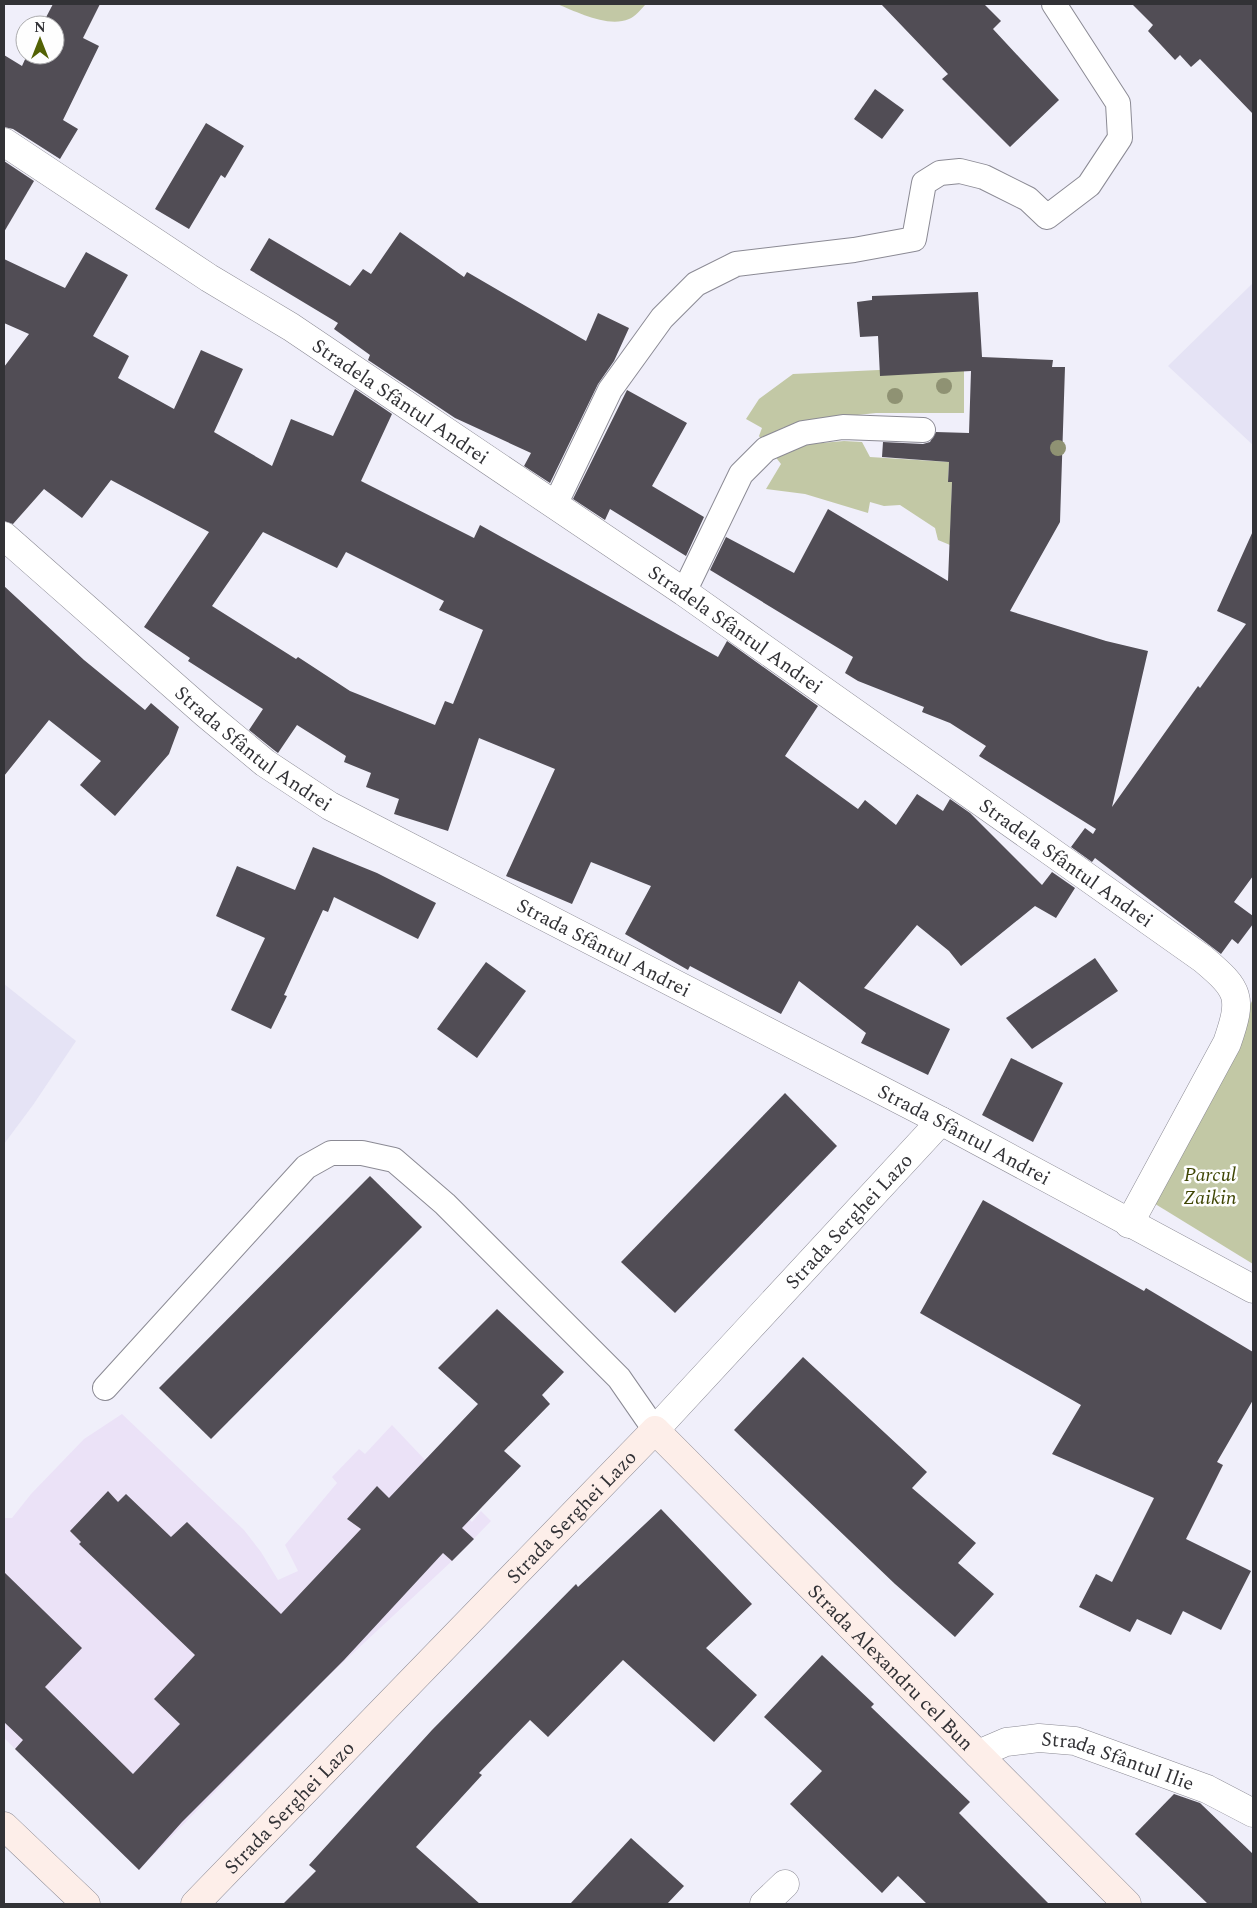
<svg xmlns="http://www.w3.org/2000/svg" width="1257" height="1908" viewBox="0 0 1257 1908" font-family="Spectral,serif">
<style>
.commercial{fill:#ebe2f7}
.built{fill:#e5e3f5}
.green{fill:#c2c8a5}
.building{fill:#514d55;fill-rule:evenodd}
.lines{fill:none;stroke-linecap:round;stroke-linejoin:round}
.service-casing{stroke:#8b8a94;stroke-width:26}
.minor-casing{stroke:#8b8a94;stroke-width:29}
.secondary-casing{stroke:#8b8a94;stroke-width:29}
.service{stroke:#fff;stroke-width:24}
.minor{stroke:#fff;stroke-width:28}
.secondary{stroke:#fdeee9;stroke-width:28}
.tree{fill:#8f9273}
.labels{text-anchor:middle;stroke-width:5;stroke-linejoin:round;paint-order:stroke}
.street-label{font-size:20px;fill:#323236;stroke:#fefefe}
.park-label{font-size:20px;font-style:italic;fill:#3f4604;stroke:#fefefe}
</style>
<rect width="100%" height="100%" fill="#f0effa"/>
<!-- commercial -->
<path class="commercial" d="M122,1414l122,116 17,22 17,28 20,-9 -13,-26 52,-62 -5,-6 27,-28 6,5 27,-29 34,36 -7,9 53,52 9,-11 10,10 -39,40 -131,122 -182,187 -135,-132v-220h8l19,-24 53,-55z"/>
<!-- built -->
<g class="built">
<path d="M1253,283v162l-85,-79z"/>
<path d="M4,984l72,57 -43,64 -29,39z"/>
</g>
<!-- green -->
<g class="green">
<path d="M557,4h89c-5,5 -11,13 -17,15 -21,9 -52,-7 -72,-15z"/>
<path d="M964,366v47h-88l-65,7 -29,8 -20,13 -3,-5 3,-8 -16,-9 13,-20 34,-25z"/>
<path d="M844,441l18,1 8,15 79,5 -1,20h4l-2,63 -12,-5 -3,-12 -35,-23 -16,1 -14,-4 -2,11 -63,-19 -39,-5 15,-25 -7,-9 36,-11z"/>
<path d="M1253,999v265l-101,-62z"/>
</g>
<!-- building -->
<g class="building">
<path d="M53,4h47l-17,34 16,8 -36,74 15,9 -18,30 -47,-30 -9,-2v-72l18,11 5,-11h28v-30h-13z"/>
<path d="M881,4h103l17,17 -8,8 66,71 -49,47 -68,-68 6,-5z"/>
<path d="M1132,4h121v110l-53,-55 -9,8 -11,-12 -5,5 -27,-29 5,-6z"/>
<path d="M875,89l29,21 -22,29 -28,-20z"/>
<path d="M206,123l38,23 -19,32 -4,-3 -32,54 -34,-20z"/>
<path d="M4,161l30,20 -30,51z"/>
<path d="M400,232l64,45 3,-5 119,69 12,-28 31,15 -15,33 -16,23 -48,99 -26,-17 7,-13 -76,-35 -87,-58 2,-5 -36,-26 4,-6 -88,-53 19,-32 81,48 13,-17 8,5z"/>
<path d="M86,252l42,23 -35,61 36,20 -11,22 56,31 27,-59 42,19 -29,63 58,34 19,-47 42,17 22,-47 37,25 -31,67 113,57 6,-13 238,132 9,-16 91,65 -33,50 73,53 7,-9 31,25 21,-31 26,17 7,-12 20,14 72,72 10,-13 23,16 -19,30 -21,-12 -74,60 -12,-15 -32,-26 -53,63 86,41 -22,46 -67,-32 5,-10 -67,-52 -18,33 -91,-48 -2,4 -63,-36 26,-48 -60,-24 -19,42 -66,-28 49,-107 -76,-31 -31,93 -54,-17 5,-15 -33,-12 5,-14 -27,-11 2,-6 -49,-31 -19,28 -4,-3 -25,-20 14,-21 -75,-48 2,-3 -46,-31 65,-95 -98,-52 -29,38 -38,-29 -31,35 -9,-3v-154l25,-33 -25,-11v-64l61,29zM263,532l74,36 9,-16 98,49 -5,9 44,20 -30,74 -8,-3 -10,24 -85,-34 -52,-34 -2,2 -84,-53z"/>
<path d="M978,292l4,65 71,3 -1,7h13l-5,155 -50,89 96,30 42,10 -36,156 86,-121 2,2 46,-64 -29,-13 36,-80v345l-19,26 19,14v8l-15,20 -6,-5 -11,15 -126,-96 -3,4 -21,-15 14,-19 8,6 3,-5 -117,-73 7,-10 -36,-23 -28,-11 2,-5 -66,-26 -13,-8 8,-16 -143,-87 16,-33 68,36 34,-64 120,72 4,-99h-4l1,-20 -67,-5 1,-15 40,2 7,-2 6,-10 33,1 2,-62 -91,5 -2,-40 -18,1 -3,-35 15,-2v-4z"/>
<path d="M627,390l60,33 -35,63 52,31 -18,39 -76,-47 -5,11 -32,-21z"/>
<path d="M4,586l80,74 61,50 6,-7 28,24 -10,27 -54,62 -35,-31 21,-24 -52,-41 -45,56z"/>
<path d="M313,847l64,26 59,30 -18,36 -84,-42 -6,15 -5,-2 -39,85 3,1 -16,33 -40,-19 34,-72 -49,-22 21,-50 58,24z"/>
<path d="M1095,958l23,33 -86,58 -26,-31z"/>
<path d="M486,962l40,29 -49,67 -40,-29z"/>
<path d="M1011,1058l52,25 -30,59 -51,-27z"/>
<path d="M785,1093l52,53 -162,167 -54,-51z"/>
<path d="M370,1176l52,51 -211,212 -52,-51z"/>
<path d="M983,1200l161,91 2,-3 107,64v48l-36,62 6,3 -37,74 65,32 -30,59 -38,-19 -12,24 -34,-16 -7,13 -51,-25 17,-33 16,8 42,-84 -102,-44 29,-49 -161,-92z"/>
<path d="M497,1309l67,63 -22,23 8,9 -46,47 17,15 -59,62 12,11 -22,22 -9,-8 -99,107 -162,162 -43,48 -124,-121 8,-9 -19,-18v-150l78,76 -37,39 88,87 47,-50 -26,-25 41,-44 -116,-111 2,-2 -11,-11 38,-40 10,11 8,-8 45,43 16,-15 94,92 80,-85 -14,-10 30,-33 12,12 89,-94 -40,-36z"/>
<path d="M803,1357l124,115 -15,16 64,55 -18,20 36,31 -39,43 -60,-53 -161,-154z"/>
<path d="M661,1509l91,95 -46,44 51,47 -43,47 -91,-82 -75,77 -18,-17 -51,53 3,2 -66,72 64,57h-197l33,-33 -7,-6 123,-135 144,-146 2,3z"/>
<path d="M822,1655l52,49 -3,3 99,95 -11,11 90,91h-122l-29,-28 -16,17 -92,-89 32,-33 -58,-54z"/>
<path d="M1174,1794l26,9 53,51v50h-45l-73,-70z"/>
<path d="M631,1838l53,48 -17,18h-97z"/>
</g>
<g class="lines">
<defs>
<g id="service">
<path d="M555,505l55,-115 52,-72 34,-34 40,-20 118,-14 60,-11 10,-56 16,-10 20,-2 24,6 44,22 19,18 42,-32 31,-47 -2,-35 -64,-99"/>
<path d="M684,592l57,-118 25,-25 37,-16 40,-6 80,3"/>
<path d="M105,1388l201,-221 25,-14h31l32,7 51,44 174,174 36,52"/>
</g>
<g id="minor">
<path id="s1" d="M4,142l205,136 82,49 393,265 519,367c37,31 40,38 24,84l-98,181"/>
<path id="s2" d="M4,536l202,178 59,49 65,43 611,315 312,168"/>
<path id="s3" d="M655,1430l286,-309"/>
<path id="s4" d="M978,1754l28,-12 33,-4 36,3 132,48 46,24"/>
<path d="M764,1904l21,-20"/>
</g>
<g id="secondary">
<path d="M4,1826l82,78"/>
<path id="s5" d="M195,1904l460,-474 472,474"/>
</g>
</defs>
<!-- service casing -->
<use href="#service" class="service-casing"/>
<!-- minor casing -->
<use href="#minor" class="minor-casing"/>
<!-- secondary casing -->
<use href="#secondary" class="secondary-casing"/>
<!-- service -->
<use href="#service" class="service"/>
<!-- minor -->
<use href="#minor" class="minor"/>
<!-- secondary -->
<use href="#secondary" class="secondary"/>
</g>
<!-- trees -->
<g class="tree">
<circle cx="944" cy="386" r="8"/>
<circle cx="895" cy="396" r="8"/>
<circle cx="1058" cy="448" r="8"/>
</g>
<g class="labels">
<!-- street labels -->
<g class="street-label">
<text dy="7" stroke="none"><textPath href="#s1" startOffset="474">Stradela Sfântul Andrei</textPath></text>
<text dy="7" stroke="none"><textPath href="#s1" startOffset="879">Stradela Sfântul Andrei</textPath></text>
<text dy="7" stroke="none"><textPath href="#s2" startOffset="328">Strada Sfântul Andrei</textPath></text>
<text dy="7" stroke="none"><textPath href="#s1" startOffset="1284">Stradela Sfântul Andrei</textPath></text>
<text dy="7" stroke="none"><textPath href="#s2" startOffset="732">Strada Sfântul Andrei</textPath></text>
<text dy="7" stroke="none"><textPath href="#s2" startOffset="1138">Strada Sfântul Andrei</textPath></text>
<text dy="7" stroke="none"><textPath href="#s3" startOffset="285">Strada Serghei Lazo</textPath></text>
<text dy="7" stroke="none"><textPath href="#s5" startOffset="540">Strada Serghei Lazo</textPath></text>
<text dy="7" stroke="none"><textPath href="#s5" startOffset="995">Strada Alexandru cel Bun</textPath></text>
<text dy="7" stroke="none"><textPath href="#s4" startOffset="146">Strada Sfântul Ilie</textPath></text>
<text dy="7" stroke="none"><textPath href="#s5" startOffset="135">Strada Serghei Lazo</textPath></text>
</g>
<!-- park labels -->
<g class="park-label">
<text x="1210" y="1181">Parcul<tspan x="1210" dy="23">Zaikin</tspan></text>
</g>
</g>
<!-- border -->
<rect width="1257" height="1908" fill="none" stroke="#323236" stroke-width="10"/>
<!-- north arrow -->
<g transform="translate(40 40)"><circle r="24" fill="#fefefe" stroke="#acacae"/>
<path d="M0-4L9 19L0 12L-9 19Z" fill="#536205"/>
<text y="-8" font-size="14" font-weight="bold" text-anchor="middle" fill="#323236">N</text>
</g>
</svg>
